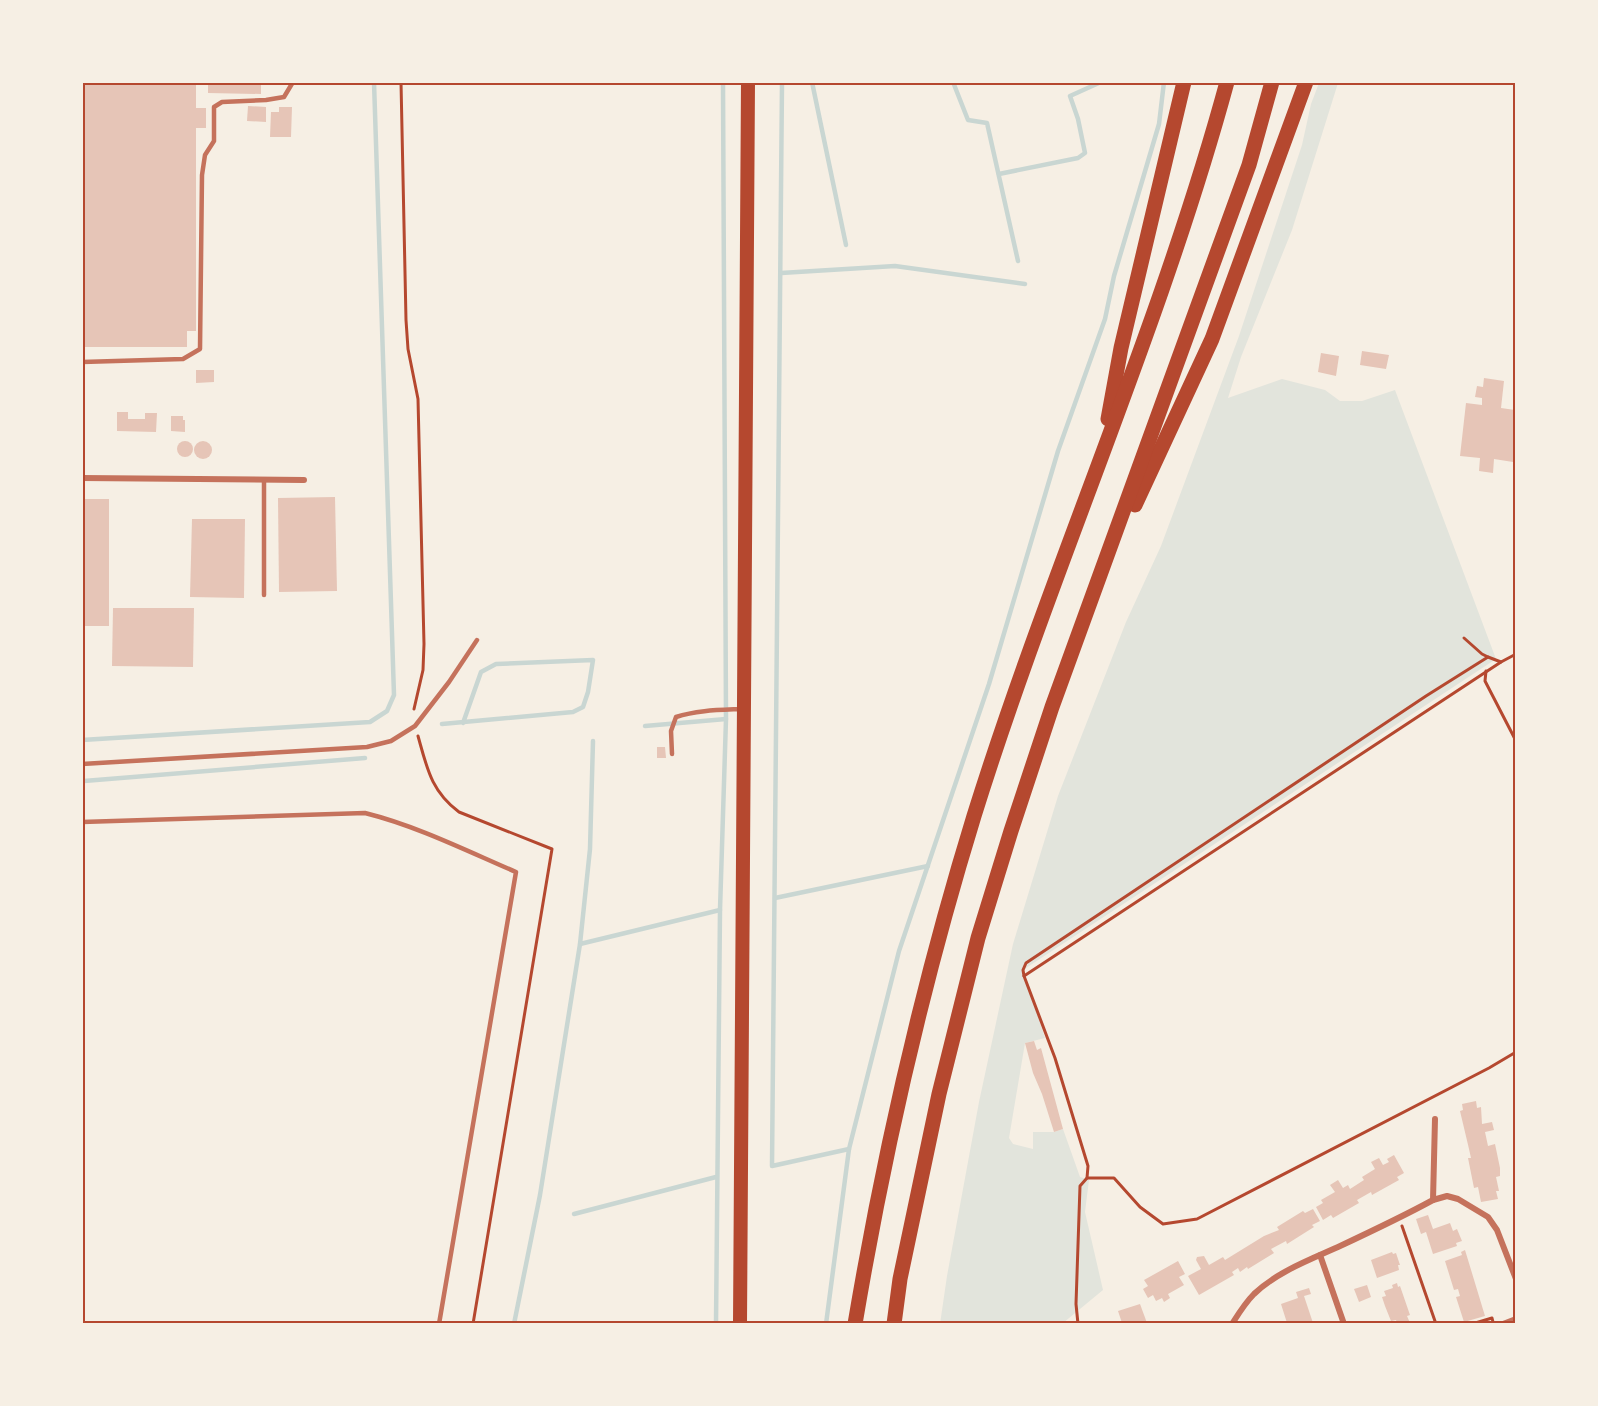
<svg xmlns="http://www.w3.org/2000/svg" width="1598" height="1406" viewBox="0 0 1598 1406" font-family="'Space Grotesk',sans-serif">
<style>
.green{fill:#e2e4dc}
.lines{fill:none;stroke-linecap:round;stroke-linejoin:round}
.stream{stroke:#c9d6d2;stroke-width:4.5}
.building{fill:#e6c5b7}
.path{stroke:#b5482f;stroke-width:3}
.service{stroke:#c5725c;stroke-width:4.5}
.minor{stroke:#c5725c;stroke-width:6}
.primary{stroke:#b5482f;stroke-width:14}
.motorway{stroke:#b5482f;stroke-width:15}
.neatline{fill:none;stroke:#b5482f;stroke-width:2}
</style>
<rect width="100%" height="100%" fill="#f6efe4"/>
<!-- green -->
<path class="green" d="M1319,83h19l-46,147 -51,127 -13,41 54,-19 43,11 15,11h22l33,-11 101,269 -473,311 22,68 -20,5 -16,95 4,6 20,5v-17h21l9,-3 17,48 9,3 -4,32 18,78 -40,33 -123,1 7,-48 32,-174 34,-158 45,-148 68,-174 35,-76 78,-210 63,-191 9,-41z"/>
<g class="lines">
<!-- stream -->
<g class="stream">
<path d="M782,82l-10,1084 77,-17"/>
<path d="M812,82l34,163"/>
<path d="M953,82l15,38 19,3 31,138"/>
<path d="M999,174l79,-16 7,-5 -7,-34 -8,-23 31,-14"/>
<path d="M781,273l114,-7 130,18"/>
<path d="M442,724l131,-12 10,-5 5,-15 5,-32 -97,4 -15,8 -18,51"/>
<path d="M645,726l81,-7"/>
<path d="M82,740l288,-18 17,-11 7,-16 -20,-613"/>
<path d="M84,781l281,-23"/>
<path d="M775,898l153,-32"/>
<path d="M580,944l140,-34"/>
<path d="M574,1214l142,-37"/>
<path d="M514,1324l26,-129 40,-251 10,-95 3,-108"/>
<path d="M716,1324l4,-414 6,-191 -3,-637"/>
<path d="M826,1324l23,-175 50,-198 90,-267 69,-233 47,-132 9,-43 45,-152 5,-42"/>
</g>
</g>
<!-- building -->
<g class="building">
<path d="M82,82h114v26h10v20h-10v203h-9v16h-105z"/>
<path d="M208,82h53v12l-53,-1z"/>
<path d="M248,106l18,1v15l-19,-1z"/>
<path d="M279,107h13l-1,30h-21l1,-25h8z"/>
<path d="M1362,351l27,4 -3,14 -26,-4z"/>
<path d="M1321,353l18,3 -3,20 -18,-4z"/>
<path d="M196,370h18v12l-18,1z"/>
<path d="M1484,378l20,3 -3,27 14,2v33l-2,19 -19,-3 -1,14 -14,-2 1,-13 -20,-2 6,-53 16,2v-7l-7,-1 2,-11 6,1z"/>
<path d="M117,412h11v7h17v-6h12l-1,19 -39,-1z"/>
<path d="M171,416h12v4h2v12l-14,-1z"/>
<circle cx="203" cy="450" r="9"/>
<circle cx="185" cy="449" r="8"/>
<path d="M335,497l2,94 -58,1 -1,-94z"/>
<rect x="82" y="499" width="27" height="127"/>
<path d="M192,519h53l-1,79 -54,-1z"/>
<path d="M113,608h81l-1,59 -81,-1z"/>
<path d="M657,747h8l1,11h-9z"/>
<path d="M1034,1041l3,9 4,-2 22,81 -9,3 -12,-38 -9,-21 -8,-30z"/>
<path d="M1476,1101l1,7 4,-1 1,17 10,-2 2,8 -9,2 3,14 7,-2 5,24v8l-4,1 3,14h-3l2,8 -17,3 -3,-15 -4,1 -6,-30h3l-2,-9 -9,-38 3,-1 -1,-6z"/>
<path d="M1394,1155l10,18 -7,4 2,3 -27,15 -1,-3 -14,8 2,3 -26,15 -2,-3 -8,5 -7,-13 7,-4 -2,-3 14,-8 -5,-7 8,-5 5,8 5,-3 2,4 14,-9 -2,-3 13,-8 -4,-7 8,-4 4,7 6,-3 -2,-3z"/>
<path d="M1313,1209l7,12 -8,4 2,2 -27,17 -1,-3 -15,8 3,4 -26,16 -1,-2 -7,5 -2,-4 -6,4 2,3 -35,20 -11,-19 13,-7 -5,-9 1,-3 7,-1 5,9 14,-8 2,3 39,-24 15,-6 -2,-3 26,-16 2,2z"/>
<path d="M1428,1215l5,14 17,-6 3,8 4,-2 5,12 -6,2 1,3 -24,8 -7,-22 -5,2 -5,-15z"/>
<path d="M1465,1250l20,66 -21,6 -8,-25 4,-1 -2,-7 -4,1 -9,-29 17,-6 -1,-3z"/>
<path d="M1392,1252l1,2 3,-1 4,12h-2l1,5 -22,8 -6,-18z"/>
<path d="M1178,1261l7,13 -6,3 5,8 -16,9 2,4 -6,4 -2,-4 -6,3 -3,-6 -5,3 -5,-9 5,-3 -4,-6z"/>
<path d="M1397,1283l1,4 2,-1 10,29 -3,1 3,7h-13l-1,-3 -5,1 -6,-15 -3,-9 4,-1 -2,-5 9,-3 -1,-3z"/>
<path d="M1367,1285l4,12 -12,5 -5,-13z"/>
<path d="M1309,1288l2,6 -7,2 9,27h-26l-6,-19 17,-6 -2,-6z"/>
<path d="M1140,1304l7,19h-25l-4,-12z"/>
</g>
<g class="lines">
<!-- path -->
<g class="path">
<path d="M401,82l5,238 2,29 10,50 6,245 -1,26 -9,39"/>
<path d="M1464,638l18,16 6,3"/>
<path d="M1486,671l-1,10 31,60"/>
<path d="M418,736c9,32 13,55 41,76l93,37 -79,475"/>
<path d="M1024,976l477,-314"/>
<path d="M1087,1178h27l26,29 23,17 34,-5 292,-151 27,-16"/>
<path d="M1402,1226l34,98"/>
<path d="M1078,1324l-2,-20 4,-118 7,-8 1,-12 -33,-108 -31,-82 -1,-6 3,-7 400,-267 62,-39 13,5 15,-8"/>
<path d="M1472,1324l20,-6 1,4"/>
</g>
<!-- service -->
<g class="service">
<path d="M82,362l101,-3 17,-10 2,-174 3,-20 9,-14v-34l8,-5 44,-2 18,-3 9,-15"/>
<path d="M264,480v115"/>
<path d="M672,754l-1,-23 5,-14c21,-7 44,-7 66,-8"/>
<path d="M82,764l285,-17 24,-6 24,-15 34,-44 28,-42"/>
<path d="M82,822l283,-9c52,13 102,38 151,59l-77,452"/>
</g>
<!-- minor -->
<g class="minor">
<path d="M82,478l222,2"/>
<path d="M1433,1200l14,-4 11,3 30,18 9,13 19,49"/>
<path d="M1320,1255l24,69"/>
<path d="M1232,1324c7,-11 13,-21 22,-30 23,-22 55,-34 84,-47 32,-15 64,-30 95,-47l2,-81"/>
<path d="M1503,1324l13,-5"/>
</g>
<!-- primary -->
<path class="primary" d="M740,1324l8,-1242"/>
<!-- motorway -->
<g class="motorway">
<path d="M1108,419l13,-71 63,-266"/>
<path d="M1135,505l77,-166 94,-257"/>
<path d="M855,1324c29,-172 68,-342 119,-508 77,-247 185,-484 253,-734"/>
<path d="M894,1324l6,-45 39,-185 39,-156 33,-107 41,-124 197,-542 23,-83"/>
</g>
</g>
<!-- border -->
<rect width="1598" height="1406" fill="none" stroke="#f6efe4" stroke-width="168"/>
<rect x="84" y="84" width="1430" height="1238" class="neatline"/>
</svg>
